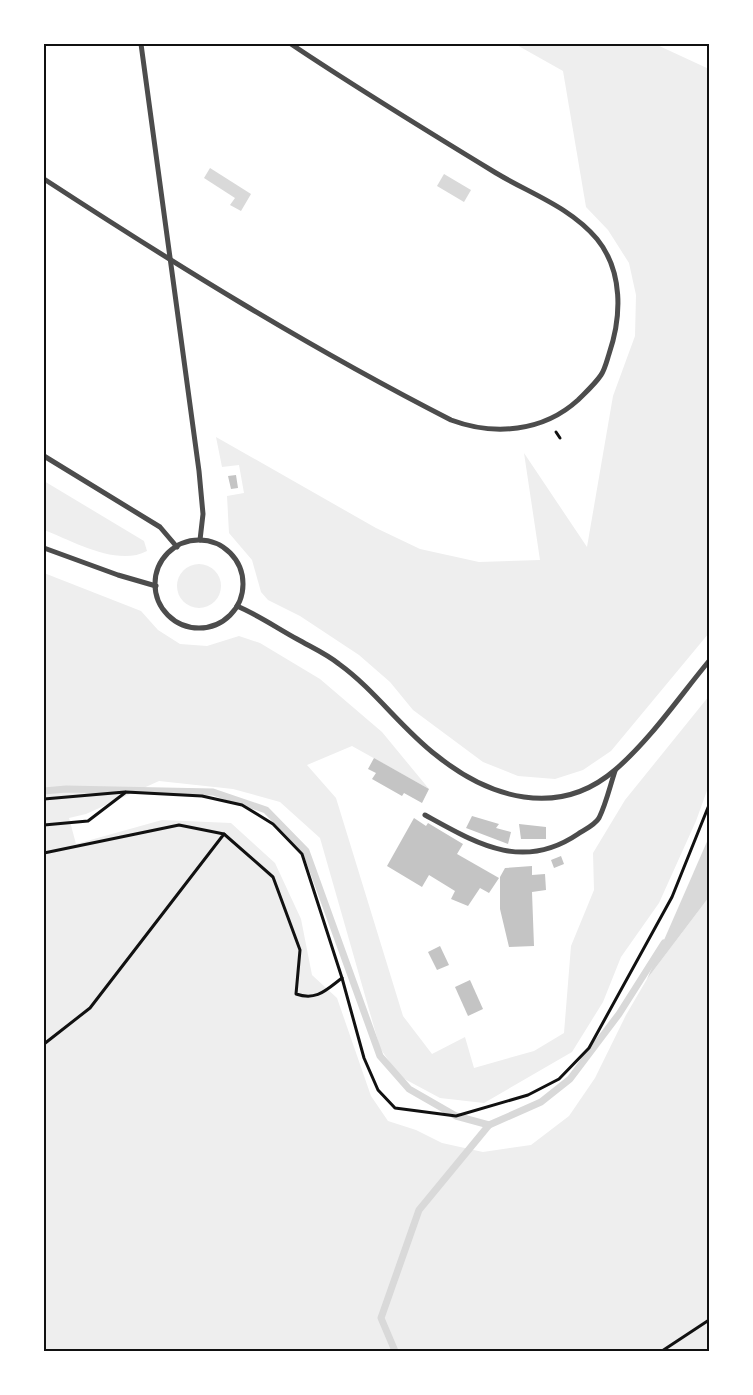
<svg xmlns="http://www.w3.org/2000/svg" width="753" height="1395" viewBox="0 0 753 1395" font-family="'Work Sans',sans-serif">
<style>
.green{fill:#eee}
.water{fill:#d9d9d9}
.lines{fill:none;stroke-linecap:round;stroke-linejoin:round}
.stream{stroke:#d9d9d9;stroke-width:7}
.building{fill:#c4c4c4}
.path{stroke:#111;stroke-width:3}
.minor{stroke:#4c4c4c;stroke-width:5}
.neatline{fill:none;stroke:#111;stroke-width:2}
</style>
<rect width="100%" height="100%" fill="#fff"/>
<!-- green -->
<g class="green">
<path d="M515,44h140l54,25v564l-98,118 -28,19 -28,9 -37,-3 -35,-14 -70,-52 -23,-28 -31,-27 -59,-39 -32,-16 -7,-8 -9,-32 -23,-27 -2,-37 17,-3 -5,-28 -17,2 -6,-30 160,91 44,21 59,13 61,-2 -16,-107 63,94 26,-151 22,-60 1,-41 -7,-32 -21,-33 -22,-23 -23,-136z"/>
<path d="M44,481l100,60 3,10c-30,16 -74,-10 -103,-21z"/>
<circle cx="199" cy="586" r="22"/>
<path d="M44,573l97,38 17,19 22,14 27,2 32,-10 21,7 60,36 62,53 47,57 -77,-43 -45,19 29,33 67,218 29,38 33,-17 9,31 60,-17 30,-18 7,-87 23,-56 -1,-37 32,-53 84,-104v89l-13,36 -37,82 -38,54 -18,45 -31,50 -88,51 -44,-5 -41,-22 -19,-28 -60,-210 -40,-36 -47,-13 -74,-8 -73,33 -17,4 7,26 86,-24 69,3 44,40 26,56 11,56 25,23 34,98 17,25 28,9 26,13 41,9 48,-7 38,-29 26,-38 31,-63 21,-36 62,-82v454h-665z"/>
</g>
<!-- water -->
<g class="water">
<path d="M210,168l41,26 -10,17 -11,-6 5,-7 -31,-20z"/>
<path d="M444,174l27,16 -7,12 -27,-16z"/>
<path d="M709,837v60l-62,82z"/>
</g>
<g class="lines">
<!-- stream -->
<g class="stream">
<path d="M44,791l22,-2 147,3 53,18 40,41 74,205 29,33 47,27 33,9 52,-23 29,-23 49,-65 45,-71"/>
<path d="M395,1351l-14,-33 38,-108 70,-85"/>
</g>
</g>
<!-- building -->
<g class="building">
<path d="M236,475l2,13 -7,1 -3,-13z"/>
<path d="M374,758l55,31 -7,14 -18,-10 -2,3 -30,-17 4,-6 -8,-4z"/>
<path d="M472,816l27,8 -3,4 15,4 -3,12 -42,-16z"/>
<path d="M414,818l12,8 2,-3 35,21 -6,10 42,24 -10,15 -9,-5 -12,18 -17,-7 4,-8 -26,-16 -7,12 -35,-21z"/>
<path d="M519,824l27,3v12h-25z"/>
<path d="M561,856l3,8 -10,4 -3,-8z"/>
<path d="M532,866v9l13,-1 1,16 -14,2 2,54 -25,1 -9,-38v-32l5,-9z"/>
<path d="M440,946l9,19 -12,5 -9,-18z"/>
<path d="M470,980l13,29 -15,7 -13,-29z"/>
</g>
<g class="lines">
<!-- path -->
<g class="path">
<path d="M556,432l4,6"/>
<path d="M44,799l81,-7"/>
<path d="M44,825l44,-4 38,-29 76,4 40,9 31,19 29,30 40,124 22,80 14,32 17,18 61,8 72,-21 31,-16 30,-31 83,-151 37,-92"/>
<path d="M224,834l49,43 27,73 -4,44c21,7 30,-4 46,-16"/>
<path d="M44,853l135,-28 45,9 -134,174 -46,36"/>
<path d="M662,1351l47,-31"/>
</g>
<!-- minor -->
<g class="minor">
<path d="M141,44l58,427 4,43 -3,26"/>
<path d="M44,179c132,86 266,169 407,241 43,16 92,12 127,-20 8,-8 17,-16 23,-25 4,-6 6,-15 8,-21 13,-38 14,-83 -12,-115 -27,-32 -66,-45 -101,-66 -69,-42 -138,-84 -205,-129"/>
<path d="M44,456l116,71 17,20"/>
<circle cx="199" cy="584" r="44"/>
<path d="M44,548l74,27 38,11"/>
<path d="M237,606c21,9 40,22 60,33 14,8 30,15 42,25 36,26 62,64 97,91 53,43 122,64 179,15 36,-31 64,-73 94,-109"/>
<path d="M425,815c51,28 97,57 153,19 6,-4 17,-9 21,-16 7,-14 11,-32 16,-47"/>
</g>
</g>
<!-- border -->
<rect width="753" height="1395" fill="none" stroke="#ffffff" stroke-width="90"/>
<rect x="45" y="45" width="663" height="1305" class="neatline"/>
</svg>
